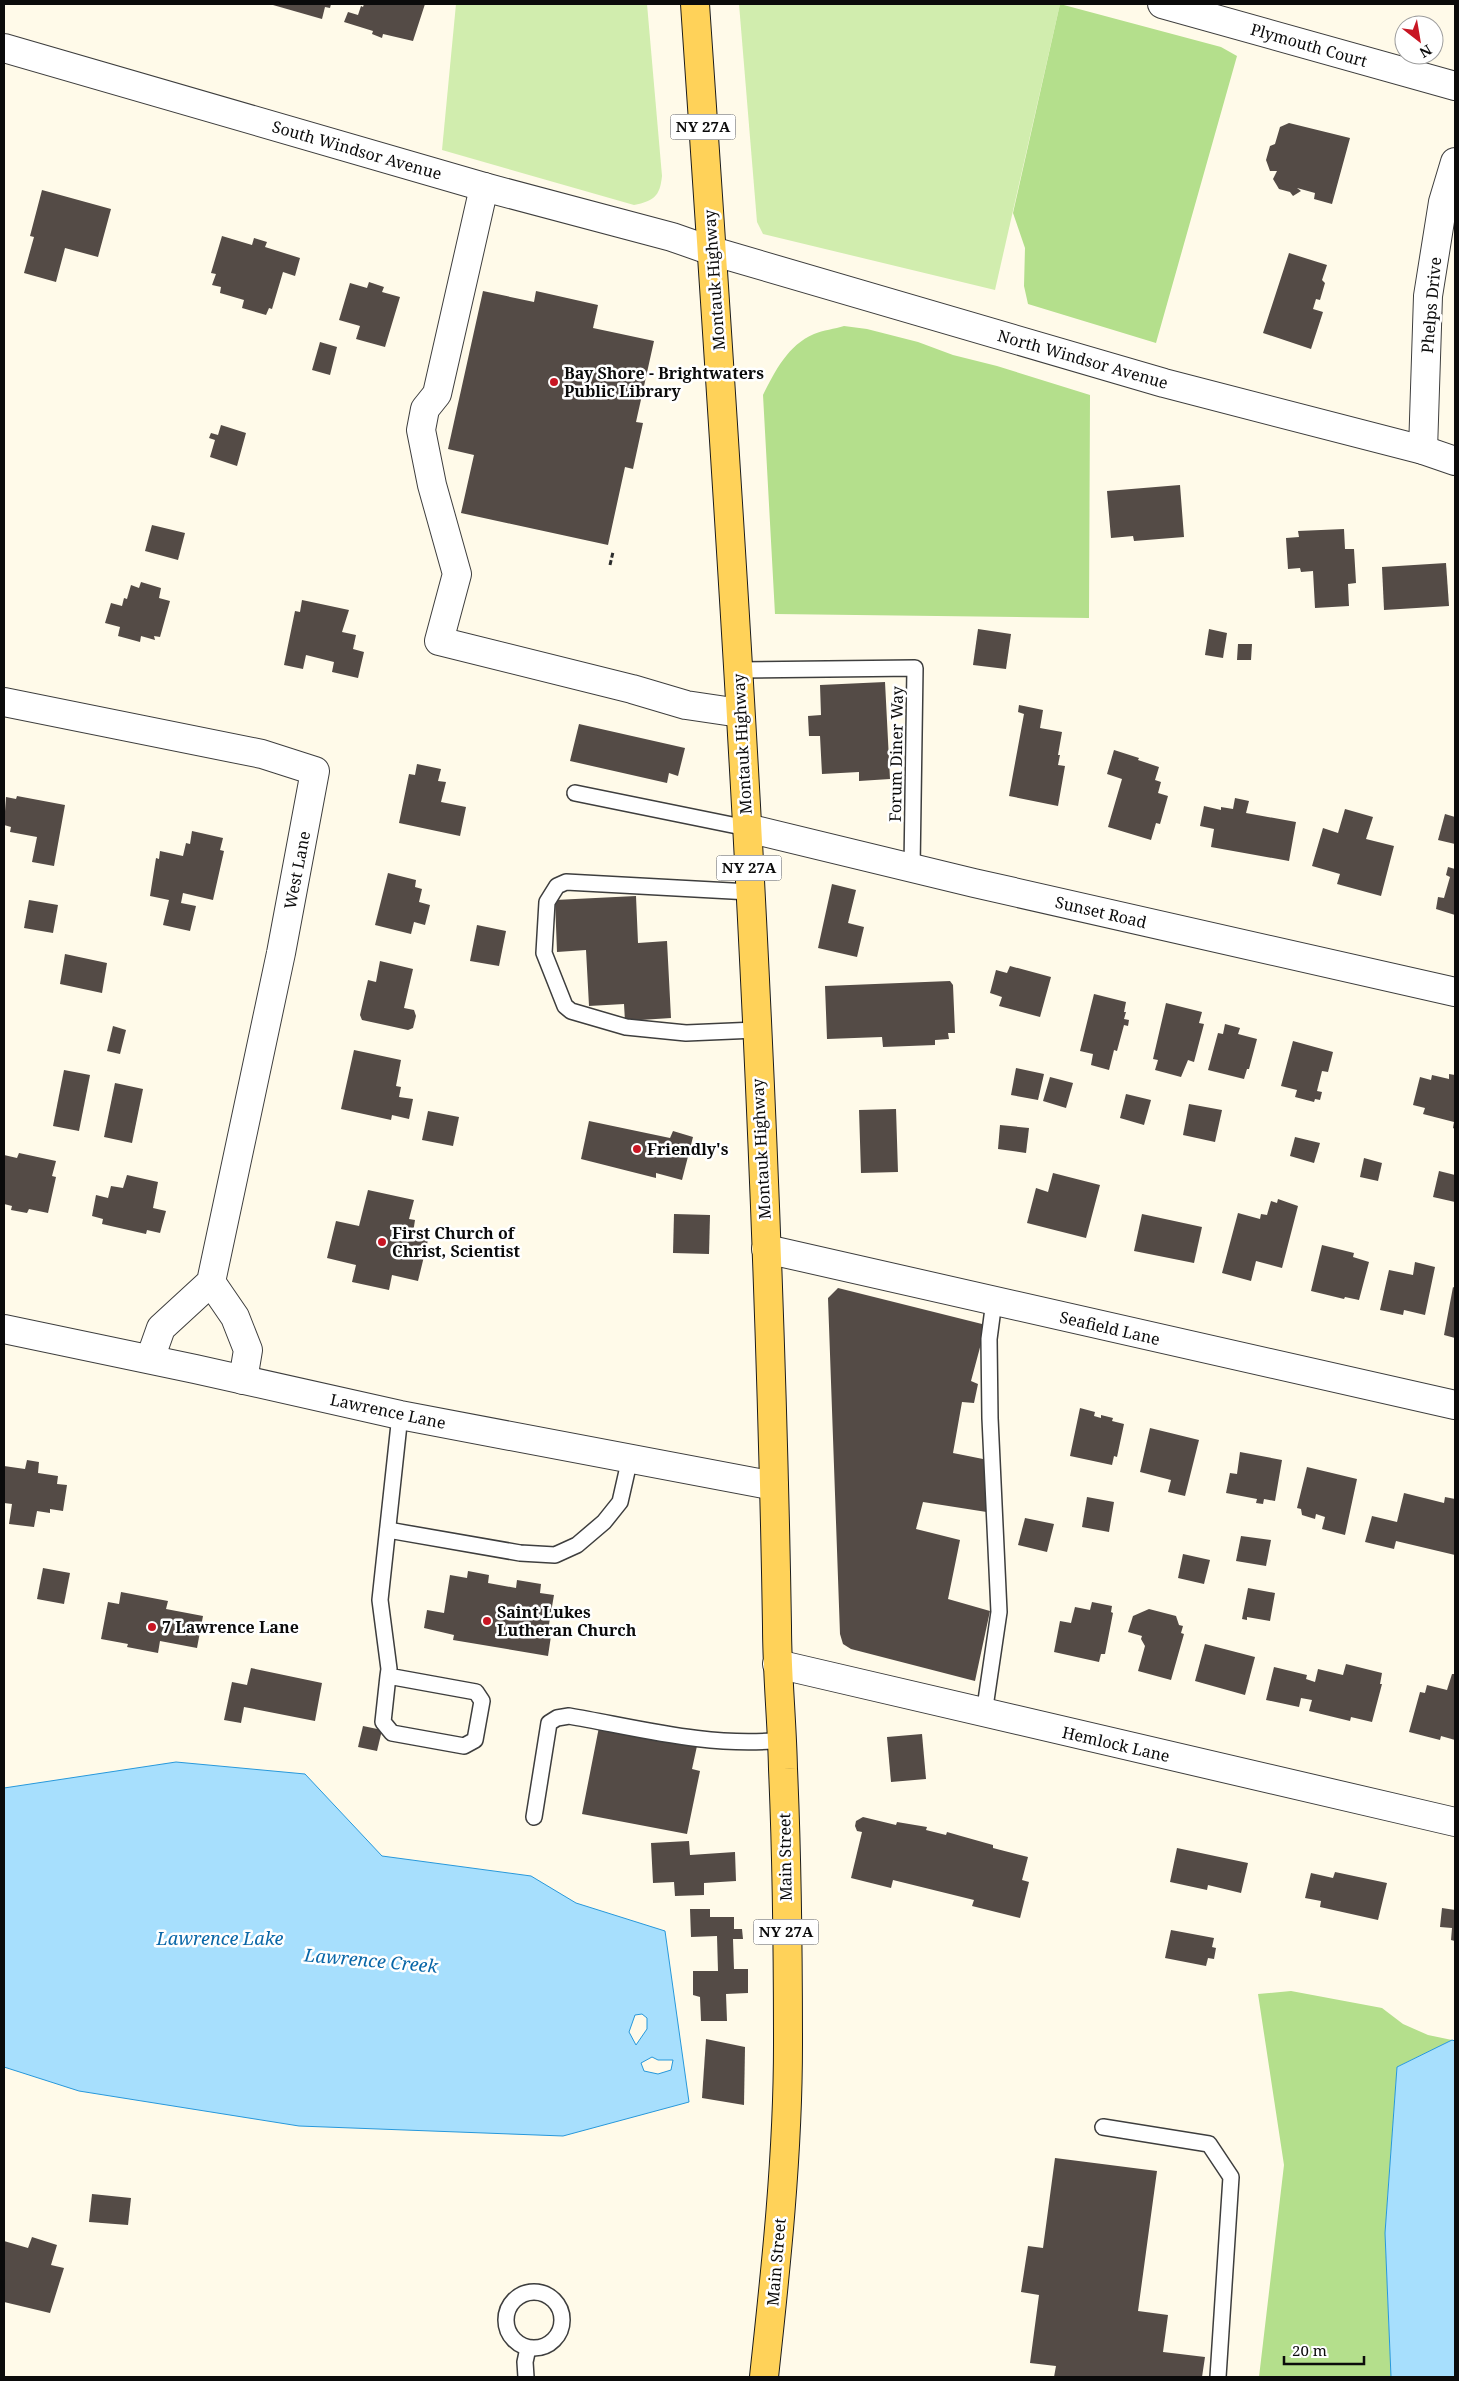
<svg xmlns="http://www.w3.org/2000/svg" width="1459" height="2381" viewBox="0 0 1459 2381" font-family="'Noto Serif',serif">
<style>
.green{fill:#d1edae}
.forest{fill:#b4df8c}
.water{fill:#a7dffd;stroke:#2798db;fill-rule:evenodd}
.building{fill:#544b46}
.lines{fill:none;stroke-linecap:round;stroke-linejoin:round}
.service-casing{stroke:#3e3e3e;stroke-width:18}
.minor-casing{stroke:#3e3e3e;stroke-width:30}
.primary-casing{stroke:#1c1c1c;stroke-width:30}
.path{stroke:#2d2d2d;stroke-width:3;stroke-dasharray:5 2.5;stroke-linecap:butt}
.service{stroke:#fff;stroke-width:15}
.minor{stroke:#fff;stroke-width:28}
.primary{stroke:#ffd259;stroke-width:28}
.poi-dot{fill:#c81623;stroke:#fff;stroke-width:2}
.labels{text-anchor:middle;stroke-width:5;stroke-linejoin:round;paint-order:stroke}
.shield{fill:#fff;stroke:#545454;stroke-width:1}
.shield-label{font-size:15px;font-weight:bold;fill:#0b0b0b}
.street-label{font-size:16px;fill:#0b0b0b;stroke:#fff}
.poi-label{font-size:16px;font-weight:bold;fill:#0b0b0b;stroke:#fff;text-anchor:start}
.water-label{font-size:18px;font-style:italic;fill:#0967a8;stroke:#fff}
</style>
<rect width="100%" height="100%" fill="#fffae9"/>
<!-- green -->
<g class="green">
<path d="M456,4h191l15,172c-2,20 -8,25 -28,29l-192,-55z"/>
<path d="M739,4h321l-65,286 -232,-56 -6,-12z"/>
</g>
<!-- forest -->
<g class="forest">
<path d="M1060,4l161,43 16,9 -81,287 -128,-39 -4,-18 1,-38 -12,-35z"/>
<path d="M844,326l23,3 51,13 35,13 44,11 93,29 -1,223 -314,-4 -12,-219c12,-24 25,-50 51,-61 9,-4 21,-5 30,-8z"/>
<path d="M1291,1991l91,17 21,16 25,11 24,5 -55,27 -12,166 6,144h-132l25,-212 -26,-171z"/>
</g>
<!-- water -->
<g class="water">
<path d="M176,1762l129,12 77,82 149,20 45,27 89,28 24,171 -126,34 -264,-10 -220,-35 -75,-24v-279zM642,2014l5,4v11l-11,16 -7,-13 6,-17zM652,2057l6,3h15l-2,10 -13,4 -14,-3 -3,-8z"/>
<path d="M1452,2040l3,1v336h-64l-6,-144 12,-166z"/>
</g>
<!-- building -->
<g class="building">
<path d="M273,4h58l-1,4 -5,-1 -3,12 -49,-14z"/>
<path d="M364,4h61l-12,37 -30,-7 -1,4 -10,-4 1,-3 -29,-9 4,-10 10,3 3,-9 2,1z"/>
<path d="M1289,123l61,15 -18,66 -18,-5 1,-6 -18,-5 4,3 -8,5 -3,-4 -11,-3 -6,-10 4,-8h-7l-4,-11 4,-14 5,-2 5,-17z"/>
<path d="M42,190l69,19 -13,48 -33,-9 -9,34 -32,-9 10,-36 -4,-1z"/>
<path d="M222,236l30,9 2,-7 13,4 -2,5 35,11 -5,18 -12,-4 -11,37 -3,-1 -3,7 -24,-7 2,-8 -24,-7 1,-6 -9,-2 4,-11 -5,-1z"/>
<path d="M1289,253l38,12 -5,15 3,3 -5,17 -4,-1 -3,10 10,3 -12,37 -48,-16z"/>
<path d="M369,282l15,5 -2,5 18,5 -15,50 -29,-8 4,-13 -21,-6 11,-37 17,5z"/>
<path d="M483,291l51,11 2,-11 62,14 -5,23 61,13 -18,81 7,1 -10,46 -8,-2 -17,78 -147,-32 13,-58 -26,-6z"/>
<path d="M320,342l17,5 -7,28 -18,-5z"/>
<path d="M221,425l25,8 -9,33 -27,-9 5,-17 -6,-2 2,-5 7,2z"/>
<path d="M1180,485l4,52 -50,4 -1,-5 -22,2 -4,-47z"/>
<path d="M152,525l33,8 -7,27 -33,-9z"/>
<path d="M1344,529l1,20h9l2,34 -8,1 1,22 -34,2 -2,-37 -12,1 -1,-4 -12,1 -2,-31 13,-1 -1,-6z"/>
<path d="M1446,563l3,43 -65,4 -2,-43z"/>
<path d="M141,582l20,6 -2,10 11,3 -10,36 -6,-1 1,4 -14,-4 -1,6 -22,-6 2,-9 -15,-4 6,-20 11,3 2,-8 3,1 4,-14 8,3z"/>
<path d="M302,600l47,10 -7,22 14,3 -3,14 11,3 -6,26 -26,-6 2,-10 -28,-7 -3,14 -19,-4 11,-54 5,1z"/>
<path d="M978,629l33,5 -5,35 -33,-4z"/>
<path d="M1209,629l18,4 -4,25 -18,-3z"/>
<path d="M1238,644h14l-1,16h-14z"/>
<path d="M885,682l5,97 -31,2v-9l-37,2 -2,-38h-11l-1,-20 13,-1 -1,-30z"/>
<path d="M1019,705l24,5 -3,18 22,4 -4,23h2l-2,10 7,1 -7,40 -49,-10 15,-82 -6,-2z"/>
<path d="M579,724l106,24 -7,28 -9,-3 -2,10 -97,-22z"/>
<path d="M1114,750l25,8 -1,2 21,7 -4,13 6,2 -3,11 10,3 -8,28 -4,-1 -5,17 -43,-13 14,-48 -15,-5z"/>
<path d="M417,764l24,5 -3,12 8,1 -5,20 25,5 -6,29 -61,-13 10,-49 6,1z"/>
<path d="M17,796l48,9 -11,61 -22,-4 5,-25 -27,-5 1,-5 -7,-2 2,-28 10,2z"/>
<path d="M1235,798l14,3 -3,12 50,9 -7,39 -78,-14 3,-18 -14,-3 4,-20 17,4v-3l12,2z"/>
<path d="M1345,809l28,8 -7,22 28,7 -13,50 -44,-12 3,-10 -28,-8 11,-38 15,5z"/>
<path d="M1445,814l10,3v27l-17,-4z"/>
<path d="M192,831l31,7 -3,12 4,1 -11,49 -30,-7 -2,10 15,3 -6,25 -27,-6 6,-25 -19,-4 6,-38 3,1 1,-8 23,5 3,-13 4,1z"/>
<path d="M1448,867l7,2v46l-19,-6 2,-12 6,1 6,-21 -4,-2z"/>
<path d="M388,873l28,7 -1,7 7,2 -3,13 11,3 -5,20 -11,-3 -3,12 -36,-9z"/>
<path d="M832,884l24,6 -8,33 16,4 -7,30 -39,-9z"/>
<path d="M636,896l2,47 29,-2 4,77 -46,3 -1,-17 -35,2 -3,-56 -29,2 -2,-52z"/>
<path d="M29,900l29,5 -5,28 -29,-5z"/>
<path d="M477,925l29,6 -7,35 -29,-5z"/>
<path d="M65,954l42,9 -5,30 -42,-9z"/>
<path d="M380,961l33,8 -9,39 10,2 2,6 -3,12 -5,2 -46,-10 -2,-5 8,-35 8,2z"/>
<path d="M1010,966l41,11 -11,40 -41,-11 3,-9 -12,-4 6,-23 11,3z"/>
<path d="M950,981l3,4 2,48h-7l1,6 -14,1v5l-52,2 -1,-10 -55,2 -2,-53z"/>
<path d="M1094,994l32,8 -2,10h2l-2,7 5,1 -1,6 -4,-1 -7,26 -3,-1 -5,20 -18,-5 2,-11 -13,-3z"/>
<path d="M1166,1003l36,9 -3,11 5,1 -10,38 -6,-2 -7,17 -26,-7 3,-10 -5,-1z"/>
<path d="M1225,1024l15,4 -2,6 19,5 -8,30h-2l-3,10 -36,-9 10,-37 5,1z"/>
<path d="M113,1026l13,4 -6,24 -13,-3z"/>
<path d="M1293,1041l40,11 -5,20 -6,-1 -5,20 5,1 -2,8 -5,-1 -1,3 -19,-5 2,-7 -16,-4z"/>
<path d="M354,1050l47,10 -5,26 5,1 -2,10 14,2 -4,20 -17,-4 -1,5 -50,-11z"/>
<path d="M1016,1068l28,6 -6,26 -27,-5z"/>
<path d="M64,1070l26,5 -11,56 -26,-5z"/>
<path d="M1449,1074l6,1v54l-2,-1 1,-6 -31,-8 2,-6 -12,-3 7,-28 11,3 1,-5 17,4z"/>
<path d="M1050,1077l23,6 -7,25 -23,-7z"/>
<path d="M115,1083l28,6 -11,54 -28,-6z"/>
<path d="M1126,1094l25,6 -7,25 -24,-7z"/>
<path d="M1189,1104l33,6 -7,32 -32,-7z"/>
<path d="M896,1109l2,63 -37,1 -2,-63z"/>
<path d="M428,1111l31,6 -6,29 -31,-6z"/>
<path d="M589,1121l81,17 3,-7 20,6 -11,43 -26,-7v5l-75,-19z"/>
<path d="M1000,1125l29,3 -3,25 -28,-4z"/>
<path d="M1295,1137l25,6 -6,20 -24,-7z"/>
<path d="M19,1153l37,8 -4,15 4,1 -8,36 -19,-4 -2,4 -16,-3 1,-4 -8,-2v-49l13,3z"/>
<path d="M1364,1158l18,5 -4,18 -18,-4z"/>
<path d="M1439,1171l16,4v27l-22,-5z"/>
<path d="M1053,1173l47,12 -14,53 -59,-15 9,-35 12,4z"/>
<path d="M127,1175l31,7 -5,26 13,3 -6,22 -13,-3 -1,4 -44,-10 1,-5 -11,-3 4,-21 12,3 3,-12 12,2z"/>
<path d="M368,1190l46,10 -5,19 6,1 -2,13 16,3 -11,45 -26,-6 -3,15 -37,-8 4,-17 -29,-7 9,-37 23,5z"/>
<path d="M1278,1199l20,7 -16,62 -26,-7 -5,20 -29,-8 16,-60 22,6 1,-5 6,1 4,-14 6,2z"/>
<path d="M674,1214l36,1 -1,39 -36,-1z"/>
<path d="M1142,1214l60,13 -8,36 -60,-12z"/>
<path d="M1322,1245l32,8 -1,4 16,5 -10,38 -14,-3 -1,2 -33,-8z"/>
<path d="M1415,1262l20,5 -10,48 -21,-5 -1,5 -23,-5 9,-40 24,5z"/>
<path d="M1453,1287l2,1v50l-11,-3z"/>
<path d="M838,1288l148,37 -15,56 7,3 -4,19 -12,-1 -9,51 35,7 5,53 -70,-11 -7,27 44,11 -12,59 42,12 -15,70 -124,-32 -8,-5 -3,-10 -12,-336z"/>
<path d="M1080,1408l15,4 -1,4 7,2v-3l12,3 -1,3 12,3 -7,33 -3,-1 -2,9 -42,-9z"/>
<path d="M1150,1428l49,12 -14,56 -17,-4 3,-12 -31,-8z"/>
<path d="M1240,1452l42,8 -7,41 -11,-2 -1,5 -7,-1 1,-4 -31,-6 4,-20 7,1z"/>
<path d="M27,1460l12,2 -1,11 20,3 -1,8 10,1 -4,26 -13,-2v4l-13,-2 -3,16 -25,-3 3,-20 -8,-1v-37l21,3z"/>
<path d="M1307,1467l50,12 -12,56 -23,-6 3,-12 -9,-3 -1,5 -13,-4 -1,-6 -4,-1z"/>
<path d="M1404,1493l40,10 1,-6 10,2v56l-59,-14 -2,8 -29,-7 7,-26 25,6z"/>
<path d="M1087,1497l27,5 -5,30 -27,-5z"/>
<path d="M1025,1518l29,6 -7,28 -29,-7z"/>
<path d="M1241,1536l30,4 -5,26 -30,-5z"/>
<path d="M1183,1554l27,6 -6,24 -26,-6z"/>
<path d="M43,1568l27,5 -6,31 -27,-5z"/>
<path d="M468,1571l21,4 -1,8 28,5 1,-8 24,4 -1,9 14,2 -7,41h4l-3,20 -95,-16 1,-5 -30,-7 3,-18 17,3 6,-38 17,3z"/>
<path d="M1248,1588l27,5 -5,28 -23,-4v3l-5,-1z"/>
<path d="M121,1592l47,9 -2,8 37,7 -6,32 -37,-7 -2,12 -31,-6 1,-3 -27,-5 7,-37 11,2z"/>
<path d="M1092,1602l20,4 -1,6 2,1 -8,41h-4l-2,8 -45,-10 6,-31 11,2 4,-16 15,3z"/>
<path d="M1149,1609l27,7 3,9 4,1 -2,7 3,1 -13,46 -33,-9 7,-25 -4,-7 1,-3 -14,-4 5,-16z"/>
<path d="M1205,1644l50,13 -10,38 -50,-14z"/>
<path d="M1346,1664l36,9 -2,11h2l-10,38 -21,-5 -1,4 -41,-10 3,-11 -11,-2 -2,9 -33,-7 8,-33 33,8 -1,4 9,3 3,-13 25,6z"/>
<path d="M251,1668l71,15 -7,38 -71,-14 -3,16 -17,-3 8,-38 15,3z"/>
<path d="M1452,1674h3v66l-14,-4 -1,4 -31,-8 11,-40 5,1 2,-8 20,5z"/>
<path d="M363,1726l19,4 -5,21 -19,-4z"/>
<path d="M599,1727l98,19 -5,23 8,2 -13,63 -105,-20z"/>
<path d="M922,1734l4,45 -35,3 -4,-45z"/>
<path d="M863,1817l33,8 1,-3 30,5 -1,3 20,5 1,-3 14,4 32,9v3l35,9 -6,23 7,2 -9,36 -48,-12 2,-6 -81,-20 -2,8 -40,-10 11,-46 -5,-1 -2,-5 1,-5z"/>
<path d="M689,1841l1,14 45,-3 1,29 -32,2v12l-29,1 -1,-14 -21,1 -2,-40z"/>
<path d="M1177,1848l71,15 -7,30 -33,-8 -1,5 -37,-8z"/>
<path d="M1335,1872l52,11 -9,37 -58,-13 1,-6 -16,-3 6,-25 22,5z"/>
<path d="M1442,1908l13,2v31l-4,-1 1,-12 -12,-1z"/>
<path d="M690,1909h20v8h24v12h8l1,10h-10l1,30h14v24l-22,1 1,27h-26l-1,-24 -7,-2v-24h25l-1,-35 -26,1z"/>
<path d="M1171,1930l43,8 -2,9 4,1 -2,11 -6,-1 -2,8 -41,-8z"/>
<path d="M706,2039l39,8 -1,58 -42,-7z"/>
<path d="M1055,2158l102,13 -19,140 30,4 -5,37 42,5 -3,20h-148l2,-11 -26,-3 9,-68 -18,-3 7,-46 15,2z"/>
<path d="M92,2194l39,4 -3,27 -39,-3z"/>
<path d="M32,2237l25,8 -6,20 13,3 -14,45 -46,-11v-61l24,7z"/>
</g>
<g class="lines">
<defs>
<g id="service">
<path d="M738,670l177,-2 -3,200"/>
<path d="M575,793l172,35"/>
<path d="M750,892l-184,-10 -9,4 -10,16 -3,51 21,53 6,5 55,16 60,6 70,-3"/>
<path d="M388,1530l132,23 35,2 22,-10 27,-23 16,-20 10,-44"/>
<path d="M388,1676l88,16 6,9 -7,39 -11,6 -72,-13 -9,-11 5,-46 1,-7 -9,-69 20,-185"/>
<path d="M984,1714l15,-102 -9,-194 -1,-79 5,-38"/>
<path d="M534,1817l15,-94 8,-5 12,-2c69,12 142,32 213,24"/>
<path d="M1103,2127l106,17 22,33 -13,200"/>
<circle cx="534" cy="2320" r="28"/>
<path d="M526,2377l-1,-15 3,-14"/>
</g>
<g id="minor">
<path d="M1162,4l293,82"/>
<path d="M4,48l480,139 188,50 40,14 452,132 259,67 32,11"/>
<path d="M484,187l-47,207 -12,15 -4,21 11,55 25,89 -18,67 193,48 54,16 54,8"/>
<path d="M1423,450l5,-154 15,-94 12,-40"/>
<path d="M4,702l258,52 53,17 -34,182 -70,329 -50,46 -11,31"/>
<path d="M747,828l227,55 481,109"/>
<path d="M766,1249l689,156"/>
<path d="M211,1282l24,35 13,33 -5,30"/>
<path d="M4,1329l191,40 205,46 374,71"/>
<path d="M777,1664l678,158"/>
</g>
<path id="primary" d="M695,4c37,540 73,1081 82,1622 0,48 5,95 6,143 4,91 5,183 5,275 0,111 -12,223 -24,333"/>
</defs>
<!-- service casing -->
<use href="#service" class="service-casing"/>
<!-- minor casing -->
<use href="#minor" class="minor-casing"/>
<!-- primary casing -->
<use href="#primary" class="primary-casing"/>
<!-- path -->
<path class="path" d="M610,565l3,-13"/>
<!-- service -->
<use href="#service" class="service"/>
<!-- minor -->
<use href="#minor" class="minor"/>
<!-- primary -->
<use href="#primary" class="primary"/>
</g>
<!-- markers -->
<g class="poi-dot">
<circle cx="554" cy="382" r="5"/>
<circle cx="637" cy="1149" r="5"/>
<circle cx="382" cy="1242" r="5"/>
<circle cx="487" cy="1621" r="5"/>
<circle cx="152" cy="1627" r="5"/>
</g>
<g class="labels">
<!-- shield labels -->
<g class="shield">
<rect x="670.5" y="114.5" width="65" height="25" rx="4"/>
<rect x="716.5" y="855.5" width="65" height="25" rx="4"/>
<rect x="753.5" y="1919.5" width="65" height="25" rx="4"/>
</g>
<g class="shield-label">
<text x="703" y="132">NY 27A</text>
<text x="749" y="873">NY 27A</text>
<text x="786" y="1937">NY 27A</text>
</g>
<!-- street labels -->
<g class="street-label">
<text transform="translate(1309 45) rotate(16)" y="6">Plymouth Court</text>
<text transform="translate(357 150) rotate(16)" y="6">South Windsor Avenue</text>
<text transform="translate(714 280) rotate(-94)" y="6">Montauk Highway</text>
<text transform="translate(1431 305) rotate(-85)" y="6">Phelps Drive</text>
<text transform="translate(1083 359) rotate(16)" y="6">North Windsor Avenue</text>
<text transform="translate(742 744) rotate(-93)" y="6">Montauk Highway</text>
<text transform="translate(896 754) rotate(-89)" y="6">Forum Diner Way</text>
<text transform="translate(297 870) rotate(-79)" y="6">West Lane</text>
<text transform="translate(1101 912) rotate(13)" y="6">Sunset Road</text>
<text transform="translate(761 1149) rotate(-93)" y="6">Montauk Highway</text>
<text transform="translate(1110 1328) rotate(13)" y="6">Seafield Lane</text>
<text transform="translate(388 1411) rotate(12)" y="6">Lawrence Lane</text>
<text transform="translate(1116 1744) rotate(13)" y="6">Hemlock Lane</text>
<text transform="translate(785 1857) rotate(-91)" y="6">Main Street</text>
<text transform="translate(776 2262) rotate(-85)" y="6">Main Street</text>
</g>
<!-- poi labels -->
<g class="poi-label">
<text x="564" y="379">Bay Shore - Brightwaters<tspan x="564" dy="18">Public Library</tspan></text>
<text x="647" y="1155">Friendly's</text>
<text x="392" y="1239">First Church of<tspan x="392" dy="18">Christ, Scientist</tspan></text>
<text x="497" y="1618">Saint Lukes<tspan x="497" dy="18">Lutheran Church</tspan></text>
<text x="162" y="1633">7 Lawrence Lane</text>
</g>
<!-- water labels -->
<g class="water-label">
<text x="220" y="1945">Lawrence Lake</text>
<text transform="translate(371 1961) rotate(5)" y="6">Lawrence Creek</text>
</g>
</g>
<!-- border -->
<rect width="1459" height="2381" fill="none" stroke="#0b0b0b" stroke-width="10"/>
<!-- north arrow -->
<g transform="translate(1419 40) rotate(149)"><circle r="24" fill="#ffffff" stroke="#9d9d9d"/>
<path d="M0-4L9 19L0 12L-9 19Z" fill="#c81623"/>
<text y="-8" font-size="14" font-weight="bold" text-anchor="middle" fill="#0b0b0b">N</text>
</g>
<!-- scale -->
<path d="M1284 2356v8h80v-8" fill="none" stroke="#0b0b0b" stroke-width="2.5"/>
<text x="1292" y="2356" font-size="15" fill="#0b0b0b" stroke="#ffffff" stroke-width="4" paint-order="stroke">20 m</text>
</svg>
